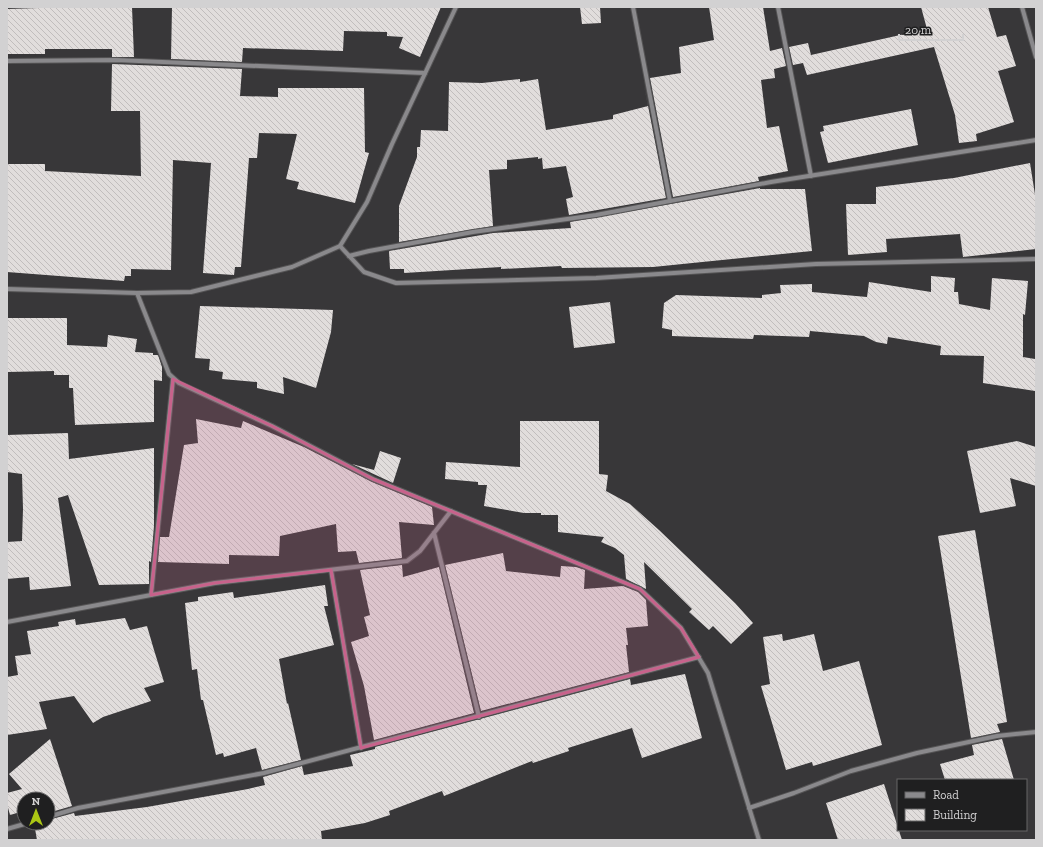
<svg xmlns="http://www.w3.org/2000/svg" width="1043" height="847" viewBox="0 0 1043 847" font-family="'Zilla Slab',serif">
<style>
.building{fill:url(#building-back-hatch)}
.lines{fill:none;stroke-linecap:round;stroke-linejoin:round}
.minor-casing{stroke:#555455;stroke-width:6}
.minor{stroke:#8a898c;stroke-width:4}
.marked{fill:#c8628b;fill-opacity:0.2;stroke:#c8628b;stroke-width:3;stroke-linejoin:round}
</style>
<defs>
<pattern id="building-back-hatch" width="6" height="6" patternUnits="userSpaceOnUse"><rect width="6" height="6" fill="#e1dddc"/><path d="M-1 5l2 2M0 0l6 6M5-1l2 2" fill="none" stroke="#c1bdbd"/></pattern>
</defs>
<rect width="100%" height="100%" fill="#383739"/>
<!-- building -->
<g class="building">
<path d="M70,7h62l2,50h-22v-8h-67v5h-38v-45z"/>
<path d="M172,7h269l-21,50 -21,-9 4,-11 -16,-1v-4l-43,-1 -1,20 -100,-3 -1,14 -71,-3z"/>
<path d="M580,7h20l1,16 -19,1z"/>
<path d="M709,7h54l7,44 12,-3 4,18 -12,3 1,9 -14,2 6,48 12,-2 9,45 -30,6 1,4 -86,16 -23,-119 31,-5 -2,-26 35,-7z"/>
<path d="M921,7h67l9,30 9,-2 10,31 -18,5 16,51 -38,12 1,7 -18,2 -4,-28 -21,-68 -127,28 -4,-12 -10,2 -4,-18 19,-4 3,12 116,-26z"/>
<path d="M112,64l130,5 -2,27 38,1v-9h86l1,64 4,1 -14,50 -58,-14 2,-7 -13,-3 11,-45 -38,-1 -2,25h-8l-8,109h-6l-1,8 -31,-2 8,-110 -38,-3 -2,110 -40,-1v7h-6l-1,5 -117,-9v-108h38v7l96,5 -1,-65h-29z"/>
<path d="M520,79v3l18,-3 8,51 67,-11v-4l35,-9 -5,-26 23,118 -97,17 -3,-16 7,-2 -7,-31 -23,3 -1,-11 -4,1v-2l-31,3v9l-18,1 4,56 -94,16v-36l18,-49v-10h3l1,-17 27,1 1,-49 33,1z"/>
<path d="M911,109l7,36 -90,18 -8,-31 4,-1 -1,-5z"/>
<path d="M1030,163l6,38v48l-73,8 -3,-23 -74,5 1,13 -39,3 -2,-51h30v-17l78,-9z"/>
<path d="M760,188v1h45l7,62 -159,16 -91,1 -1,-2 -60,3v-2l-97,6v-4h-14l-1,-18 104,-18 78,-5 -1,-6z"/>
<path d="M931,276l24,2 -1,14h4l1,12 31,6 2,-32 36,3 -3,34 -2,-1v43l12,2v32l-52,-8 1,-27 -44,-1 1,-9 -53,-9 -1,7 -11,-2 -12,-6 -54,-5 -1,6 -55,-2 -1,4 -81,-3v-6l-10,-2 2,-25 12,-8 86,3v-3l19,-2 -1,-8 32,-1v8l55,5 2,-15 62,10z"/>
<path d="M610,302l5,41 -41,5 -5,-41z"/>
<path d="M200,306l133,4 -2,22 -15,56 -33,-11 1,17 -27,-6v-6l-35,-3 1,-7 -14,-2 1,-11 -15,-1z"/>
<path d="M7,318h60v27l40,2 1,-12 29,4 -2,13 18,1v2h5l4,12v14l-8,-1v42l-79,3 -2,-37h-4v-13h-15v-4l-47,1z"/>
<path d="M196,419l45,9 2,-7 61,26 68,35 60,25 2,18 -35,-3 3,36 -43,5 -3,-12 -18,1 -2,-28 -56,12 -1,20 -50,-1v9l-71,-2 2,-25h9l15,-92 14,-2z"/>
<path d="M520,421h79v53l9,1 -2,16 24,13 29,26 76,73 18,20 -22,21 -18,-18 -4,4 -20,-18 3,-3 -48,-47 2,27 -20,-10 -2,-24 -9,-7 -14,-6 3,-5 -46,-5v-17h-17v-2h-17l-40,-7 3,-21h-9v-3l-33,-3 1,-17 74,5z"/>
<path d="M68,433l1,26 85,-11v78l-3,36 -2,-1v23l-50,1 -31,-90 -10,3 13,88 -41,4 -1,-13 -22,2v-37l15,-1 1,-32 -1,-35 -15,-2v-37z"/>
<path d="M1017,441l19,6v39l-26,-8 6,28 -36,7 -13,-62z"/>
<path d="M380,451l21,7 -8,25 -41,-19 22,6z"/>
<path d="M975,530l32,192 -10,2 3,8 -29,6 -33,-202z"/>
<path d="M503,553l3,18 54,6 1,-11 15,1 9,3 -1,19 39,-3 15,6 8,8 2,26 -22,2 2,17h-2l3,27 -148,39 -36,-146z"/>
<path d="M402,565l1,12 36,-10 35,146 -100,27 -10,-54 -13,-44 18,-6 -5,-19 6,-2 -10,-45z"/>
<path d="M325,585l3,21h-4l10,39 -55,14 8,45 1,-1 13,57 -39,10 -6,-22 -32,9 -1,-4 -7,2 -13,-55h-2l-4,-31 -5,1 -7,-67 13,-2v-4l35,-5 1,6z"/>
<path d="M125,618l5,12 17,-4 7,24 10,32 -20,6 7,13 -48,16 -10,6 -19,-27 -35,6 8,27 -40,6v-58l11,-2 -3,-19 16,-2 -4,-23 32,-5 -1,-4 17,-3 1,6z"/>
<path d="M782,634l1,7 31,-7 9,37 36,-10 23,84 -69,21 -1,-4 -26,8 -25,-84 9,-2 -7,-47z"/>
<path d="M685,674l17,64 -60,20 -10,-30 -64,20 1,3 -36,12 -1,-2 -88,35 -2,-5 -53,20 1,4 -25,8 -44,8 1,9h-285l-3,-17h14v-3l26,-7 1,3 72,-9 101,-18 17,-4 -2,-8 39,-11 2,9 49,-9 -3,-11 25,-6v-2l255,-68 1,6z"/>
<path d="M50,739l22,67 -24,7v-14h-24v12l-14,4 -3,-11v-11l15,-4 -13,-15z"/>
<path d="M1002,739l12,41h-69l-5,-16 34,-9 -2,-10z"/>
<path d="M884,784l18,56h-64l-12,-37z"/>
</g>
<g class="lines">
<defs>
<g id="minor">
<path d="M633,7l37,194"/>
<path d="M778,7l33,169"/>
<path d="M1022,7l14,50"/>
<path d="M7,61l109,-1 309,13"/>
<path d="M340,246l24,26 32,11 200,-5 220,-14 220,-5"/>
<path d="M349,256l20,-5 104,-19 123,-17 175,-33 265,-42"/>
<path d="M7,289l130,4 54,-1 101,-25 48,-21 27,-44 25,-58 64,-137"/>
<path d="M137,293l32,81 10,9 93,43 101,53 267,110 41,39 27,45 51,167"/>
<path d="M434,533l45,184"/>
<path d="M331,570l30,178"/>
<path d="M151,595l22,-216"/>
<path d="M7,622l208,-39 192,-22 13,-10 31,-40"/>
<path d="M749,808l45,-15 57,-22 66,-18 80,-17 39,-4"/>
<path d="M48,817l30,-9 186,-35 435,-116"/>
<path d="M7,829l21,-6"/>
</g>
</defs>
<!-- minor casing -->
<use href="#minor" class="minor-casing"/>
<!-- minor -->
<use href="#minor" class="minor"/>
</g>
<!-- marked area -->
<path class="marked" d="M173,379l99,47 101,53 267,110 41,39 18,29 -338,91 -30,-178 -116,13 -64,12z"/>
<!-- border -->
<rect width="1043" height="847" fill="none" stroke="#d2d1d2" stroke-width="16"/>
<!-- legend -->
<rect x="897" y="779" width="130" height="52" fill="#1f1f20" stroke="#676667"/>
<rect x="905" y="792" width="20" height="6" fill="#8a898c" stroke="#676667"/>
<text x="933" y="799" font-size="12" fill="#d2d1d2">Road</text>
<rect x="905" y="809" width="20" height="12" fill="url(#building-back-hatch)" stroke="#676667"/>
<text x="933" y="819" font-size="12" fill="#d2d1d2">Building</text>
<!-- north arrow -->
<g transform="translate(36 811)"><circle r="19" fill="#1f1f20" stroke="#676667"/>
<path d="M0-3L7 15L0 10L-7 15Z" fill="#abc614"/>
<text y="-6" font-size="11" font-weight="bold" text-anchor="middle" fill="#d2d1d2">N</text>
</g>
<!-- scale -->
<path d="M899 34v6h64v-6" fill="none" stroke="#d2d1d2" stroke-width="2"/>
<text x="905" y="34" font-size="12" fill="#d2d1d2" stroke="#1f1f20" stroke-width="3" paint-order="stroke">20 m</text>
</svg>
